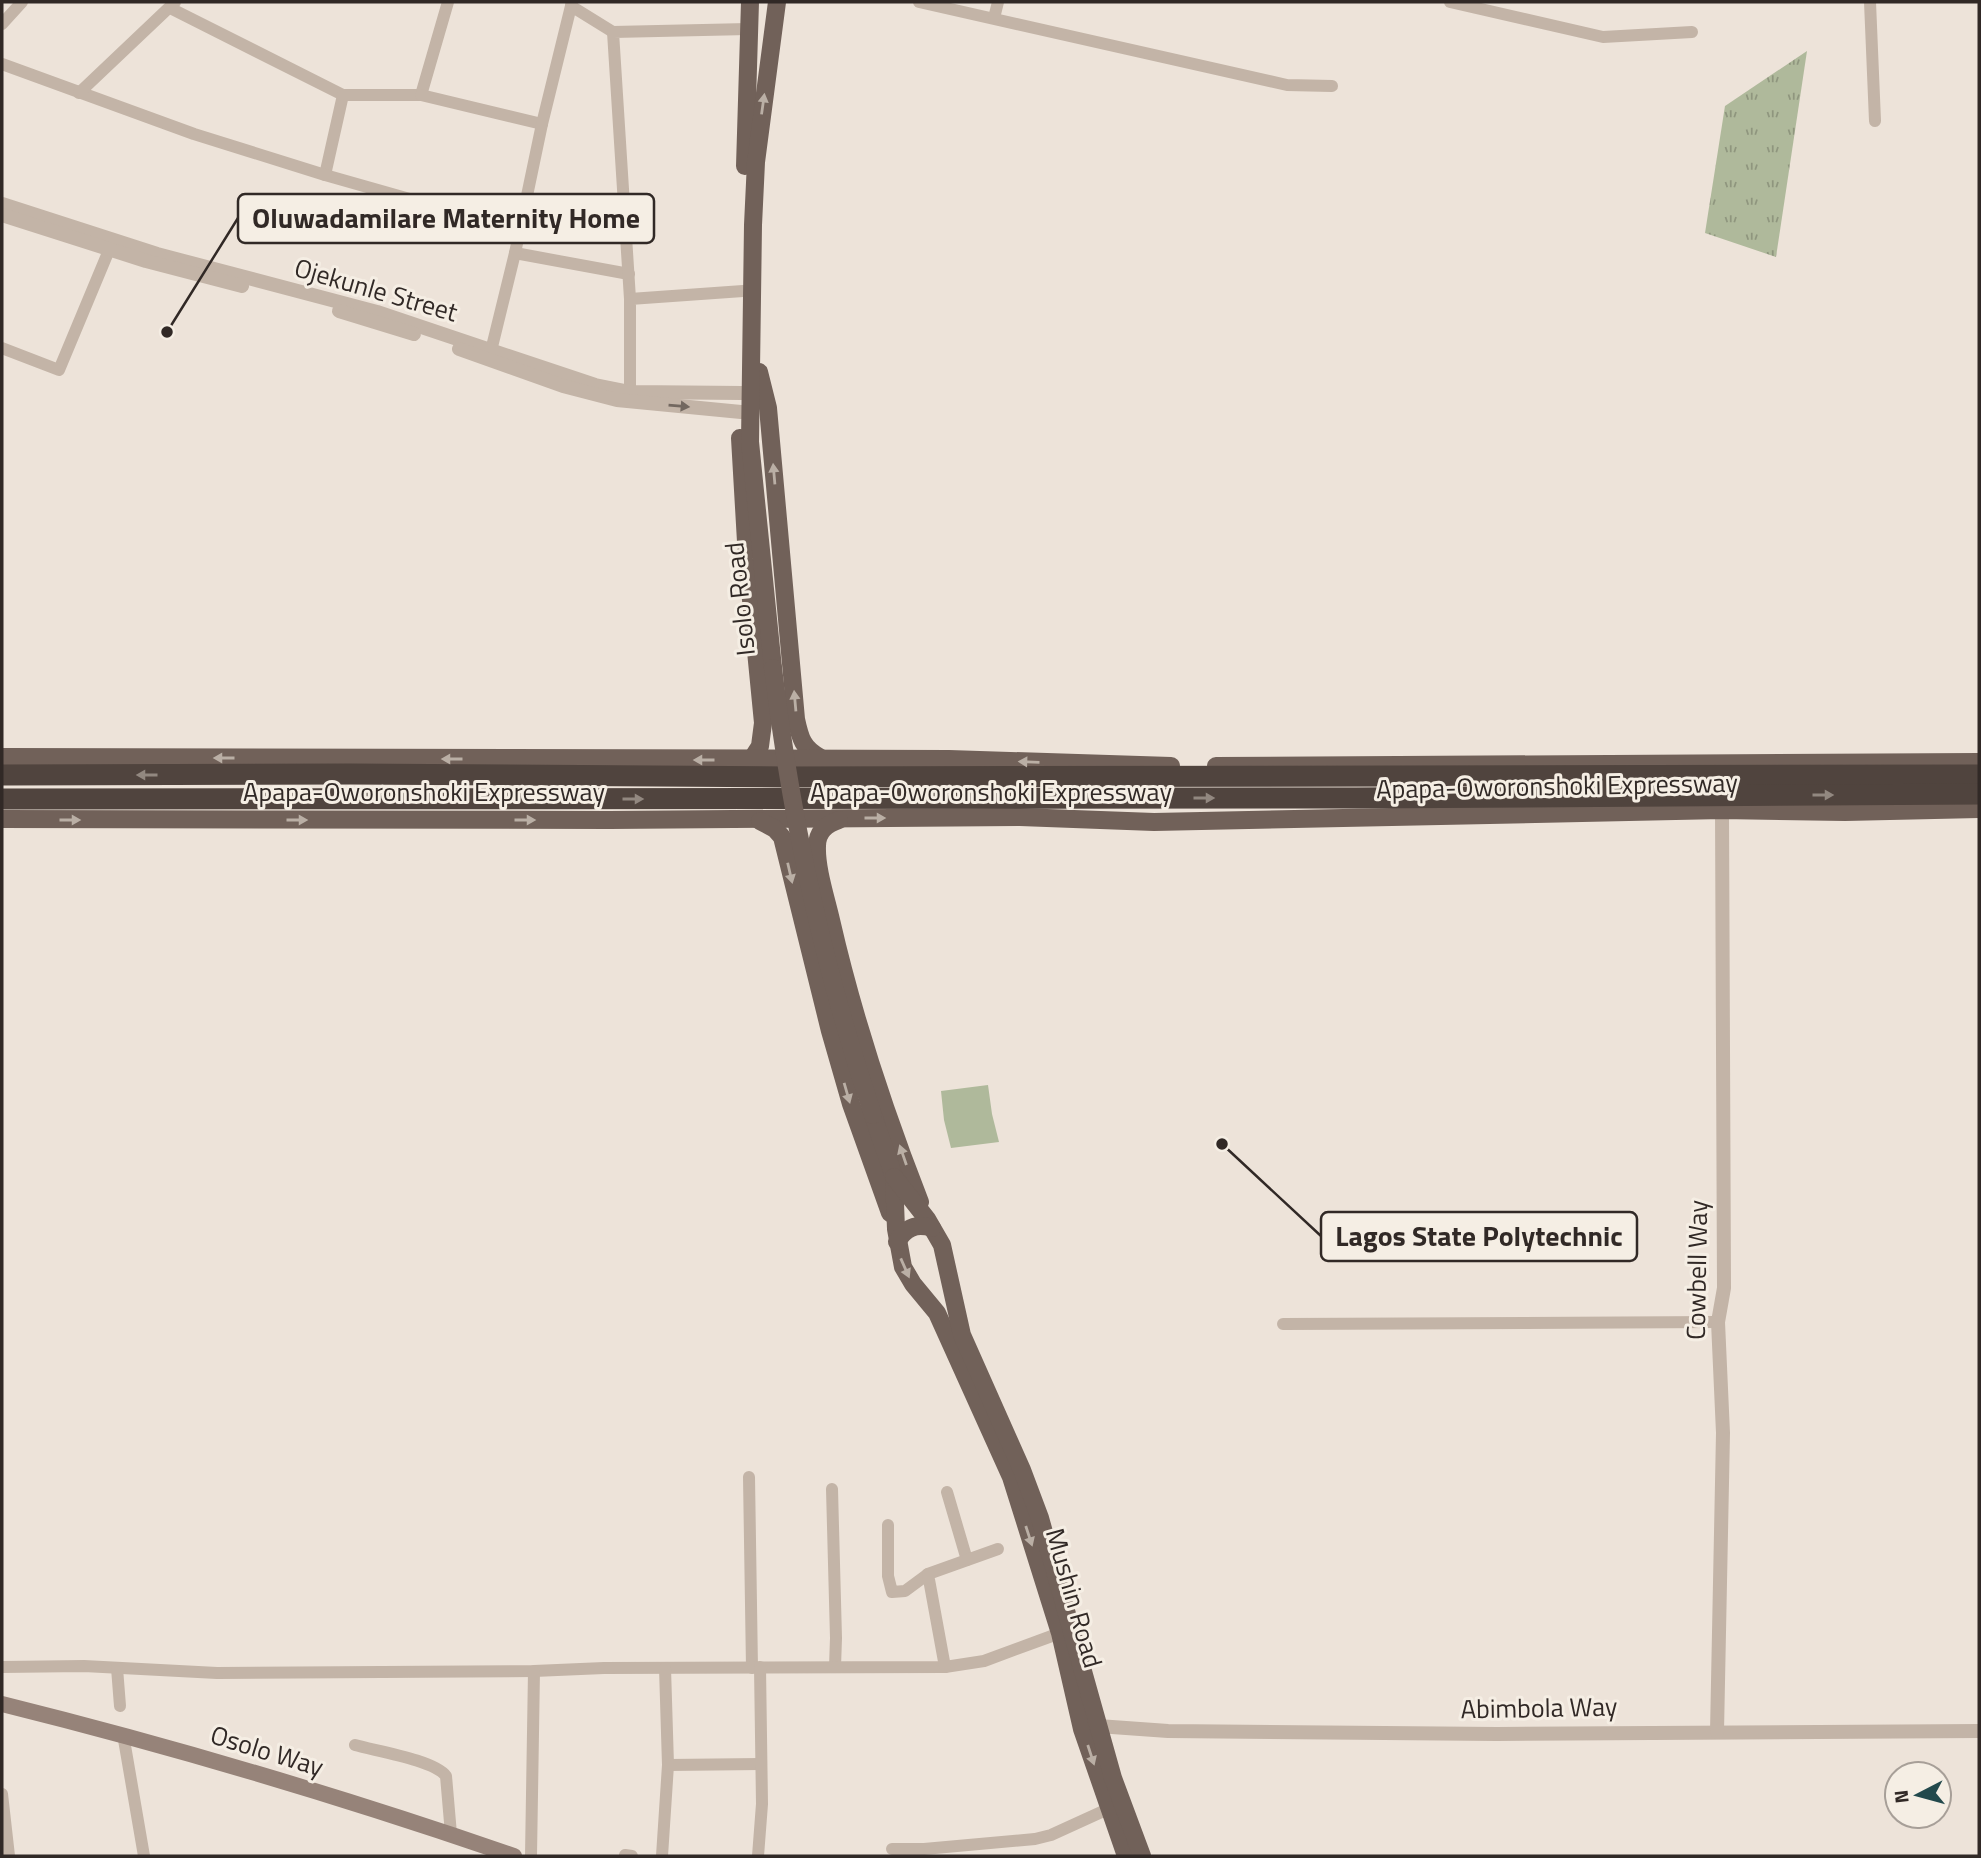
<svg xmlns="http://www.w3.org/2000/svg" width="1981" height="1858" viewBox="0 0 1981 1858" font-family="'Titillium Web',sans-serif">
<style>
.grass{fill:url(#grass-tufts)}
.pitch{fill:#afb99b}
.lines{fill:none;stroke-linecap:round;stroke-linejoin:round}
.minor{stroke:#c3b4a7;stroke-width:12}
.tertiary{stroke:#c3b4a7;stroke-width:14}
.secondary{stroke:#968379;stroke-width:16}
.primary{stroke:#716159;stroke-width:18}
.motorway{stroke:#50443e;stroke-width:21}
.primary-bridge{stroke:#716159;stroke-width:18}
.oneway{fill:#baafa5}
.oneway2{fill:#736860}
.oneway3{fill:#928880}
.labels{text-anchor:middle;stroke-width:6;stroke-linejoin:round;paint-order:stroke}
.street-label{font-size:26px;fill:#312926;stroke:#f5eee4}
.leader{fill:none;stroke:#312926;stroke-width:2.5}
.callout-dot{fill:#312926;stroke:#f5eee4;stroke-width:2.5}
.callout{fill:#f5eee4;stroke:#312926;stroke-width:2.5}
.callout-label{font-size:28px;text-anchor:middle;font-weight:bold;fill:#312926}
</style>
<defs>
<pattern id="grass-tufts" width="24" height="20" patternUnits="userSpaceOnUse" patternTransform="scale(1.75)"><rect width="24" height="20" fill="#afb99b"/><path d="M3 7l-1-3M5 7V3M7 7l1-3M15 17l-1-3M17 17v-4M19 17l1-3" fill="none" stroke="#8f967e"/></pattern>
</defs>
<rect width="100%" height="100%" fill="#ede3d9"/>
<!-- grass -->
<path class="grass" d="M1807,51l-31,206 -71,-24 20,-127z"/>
<!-- pitch -->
<path class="pitch" d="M988,1085l4,29 7,28 -48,6 -7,-28 -3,-29z"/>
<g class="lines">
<!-- minor -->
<g class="minor">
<path d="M919,2l368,83 45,1"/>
<path d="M1450,2l153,35 89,-5"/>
<path d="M1870,2l5,119"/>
<path d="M571,6l42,26"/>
<path d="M170,8l173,87 -18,80"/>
<path d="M994,18l4,-16"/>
<path d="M2,24l20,-22"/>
<path d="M2,64l192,70 131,41 194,55"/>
<path d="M79,93l96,-91"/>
<path d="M343,95h78l27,-93"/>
<path d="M421,95l121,29"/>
<path d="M515,253l114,21"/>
<path d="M630,299l-17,-267 135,-3"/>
<path d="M2,348l57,22 53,-127"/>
<path d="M489,359l26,-106 27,-129 30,-122"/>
<path d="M630,392v-93l113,-8"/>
<path d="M1283,1324l435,-2"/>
<path d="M749,1477l3,191"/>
<path d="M832,1489l4,149 -1,29"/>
<path d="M947,1492l20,68"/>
<path d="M888,1525v51l4,16 13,-1 23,-17"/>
<path d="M2,1667l82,-1 133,7 317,-2 70,-3 341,-1 39,-6 76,-28"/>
<path d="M945,1667l-17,-93 70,-25"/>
<path d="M117,1668l3,38"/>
<path d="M123,1734l21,122"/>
<path d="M355,1745c21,6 79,15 91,31l5,58"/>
<path d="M668,1765l93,-1"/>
<path d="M2,1794l7,62"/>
<path d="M892,1849h32l111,-10 16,-4 57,-26"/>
<path d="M625,1855l7,1"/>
<path d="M531,1856l3,-185"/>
<path d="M662,1856l6,-91 -3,-97"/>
<path d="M758,1856l4,-52 -2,-137"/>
</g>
<!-- tertiary -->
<g class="tertiary">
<path d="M2,204l155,50 220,58 218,73 35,7 112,1"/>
<path d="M2,215l144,46 96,25"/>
<path d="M339,311l75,23"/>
<path d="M459,349l104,37 54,14 124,12"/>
<path d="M1098,1726l70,5 329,3 482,-3"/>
<path d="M1717,1732l6,-299 -5,-111 6,-34 -2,-478"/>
</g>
<!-- secondary -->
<path class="secondary" d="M2,1704c173,43 344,94 512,152"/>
<!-- primary -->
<g class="primary">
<path d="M745,166l5,-164"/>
<path d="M759,372l9,36 28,311c4,19 7,30 25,39"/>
<path d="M740,438l7,121 16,164 -3,23 -9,14"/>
<path d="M773,668l-23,-226 3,-217 3,-63 21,-160"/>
<path d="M2,757l947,2 222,7"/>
<path d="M1216,766l763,-4"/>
<path d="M2,819l608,1 410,-3 134,5 568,-12 123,2 134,-3"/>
<path d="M839,820c-12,4 -22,11 -22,26 -1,22 9,52 14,74 22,96 53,190 89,282"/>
<path d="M760,821l15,8 7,8 48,194 21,73 39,109"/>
<path d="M873,1115l21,62 2,52 7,38 10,17 24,29 74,164 49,156 22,96 44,127"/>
<path d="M894,1177l33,42 15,26 20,90 60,135 18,48 73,260 29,78"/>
<path d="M897,1242c8,-14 19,-19 35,-14"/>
</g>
<!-- motorway -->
<g class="motorway">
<path d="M2,775l348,-1 437,3 1192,-2"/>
<path d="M2,799l1355,-1 622,-4"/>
</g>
<!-- primary-bridge -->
<path class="primary-bridge" d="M773,668c18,152 51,302 100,447"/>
</g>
<!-- one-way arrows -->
<defs><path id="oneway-solid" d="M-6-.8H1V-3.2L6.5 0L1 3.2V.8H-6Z" transform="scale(1.75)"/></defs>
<g class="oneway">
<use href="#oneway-solid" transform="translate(763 104) rotate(-82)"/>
<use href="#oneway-solid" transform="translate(774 474) rotate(-95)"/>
<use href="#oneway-solid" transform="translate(795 701) rotate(-95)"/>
<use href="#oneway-solid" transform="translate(224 758) rotate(-180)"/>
<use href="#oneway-solid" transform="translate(452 759) rotate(-180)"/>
<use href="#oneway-solid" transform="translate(704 760) rotate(-180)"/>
<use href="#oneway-solid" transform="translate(1029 762) rotate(-178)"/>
<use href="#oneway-solid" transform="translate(875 818)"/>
<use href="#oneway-solid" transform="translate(70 820)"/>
<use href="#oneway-solid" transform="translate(297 820)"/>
<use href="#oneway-solid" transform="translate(525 820)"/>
<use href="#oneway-solid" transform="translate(790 873) rotate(77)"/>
<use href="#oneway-solid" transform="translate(847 1093) rotate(74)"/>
<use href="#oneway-solid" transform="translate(903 1155) rotate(-109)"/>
<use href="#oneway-solid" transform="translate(905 1268) rotate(66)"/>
<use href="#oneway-solid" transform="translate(1029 1536) rotate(72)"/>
<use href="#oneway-solid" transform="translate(1091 1755) rotate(72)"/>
</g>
<use class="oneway2" href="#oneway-solid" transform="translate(679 406) rotate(5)"/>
<g class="oneway3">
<use href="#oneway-solid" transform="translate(147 775) rotate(180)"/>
<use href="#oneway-solid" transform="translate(1823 795)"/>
<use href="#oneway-solid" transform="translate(1204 798)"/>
<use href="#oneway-solid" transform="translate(633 799)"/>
</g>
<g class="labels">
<!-- street labels -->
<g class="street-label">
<text transform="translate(376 290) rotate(16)" y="9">Ojekunle Street</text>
<text transform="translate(740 599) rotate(-96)" y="9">Isolo Road</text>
<text transform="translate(1557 786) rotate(-1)" y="9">Apapa-Oworonshoki Expressway</text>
<text x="424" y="801">Apapa-Oworonshoki Expressway</text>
<text x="991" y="801">Apapa-Oworonshoki Expressway</text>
<text transform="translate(1697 1270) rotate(-89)" y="9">Cowbell Way</text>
<text transform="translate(1074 1598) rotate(74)" y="9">Mushin Road</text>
<text transform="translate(1539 1708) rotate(-1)" y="9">Abimbola Way</text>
<text transform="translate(267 1751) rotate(17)" y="9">Osolo Way</text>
</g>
</g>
<!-- callouts -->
<path class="leader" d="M167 332L238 218M1222 1144L1321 1236"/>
<g class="callout-dot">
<circle cx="167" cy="332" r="7"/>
<circle cx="1222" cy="1144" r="7"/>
</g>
<g class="callout">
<rect x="238" y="194" width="416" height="49" rx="7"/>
<rect x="1321" y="1212" width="316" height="49" rx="7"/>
</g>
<g class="callout-label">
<text x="446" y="228">Oluwadamilare Maternity Home</text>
<text x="1479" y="1246">Lagos State Polytechnic</text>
</g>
<!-- border -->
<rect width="1981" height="1858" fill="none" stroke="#312926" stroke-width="7"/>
<!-- north arrow -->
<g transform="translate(1918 1795) rotate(264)"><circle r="33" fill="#f5eee4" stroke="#a79f98" stroke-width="2"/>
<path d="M0-5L12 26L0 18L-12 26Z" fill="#22494c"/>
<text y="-10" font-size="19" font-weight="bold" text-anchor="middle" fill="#312926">N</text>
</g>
</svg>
